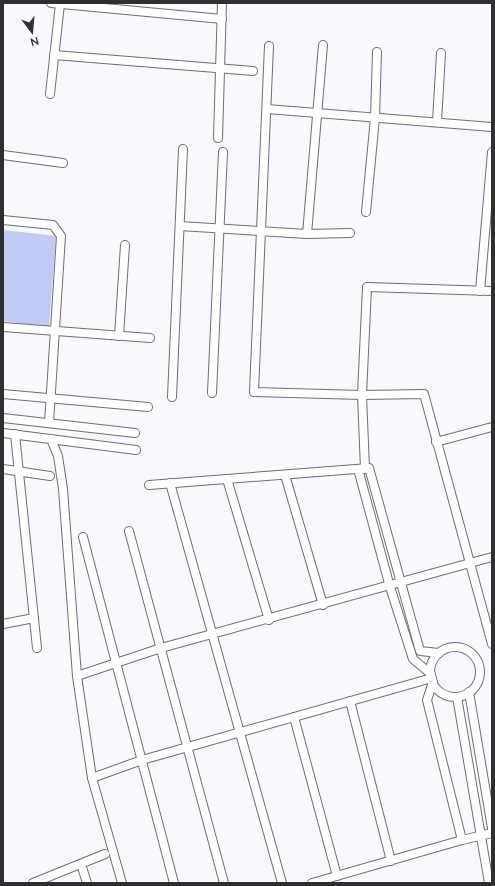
<svg xmlns="http://www.w3.org/2000/svg" width="495" height="886" viewBox="0 0 495 886" font-family="'Nunito Sans',sans-serif">
<style>
.green{fill:#c1caf4}
.lines{fill:none;stroke-linecap:round;stroke-linejoin:round}
.minor-casing{stroke:#6d6e72;stroke-width:10}
.minor{stroke:#fff;stroke-width:8}
</style>
<rect width="100%" height="100%" fill="#f7f9fe"/>
<!-- green -->
<path class="green" d="M3,230l53,6 -7,91 -46,-6z"/>
<g class="lines">
<defs>
<g id="minor">
<path d="M51,3l171,16"/>
<path d="M269,46l-15,346 108,3 62,-1 68,250"/>
<path d="M54,55l199,16"/>
<path d="M50,94l10,-90"/>
<path d="M267,109l225,18"/>
<path d="M437,122l4,-69"/>
<path d="M218,138l4,-135"/>
<path d="M3,155l60,8"/>
<path d="M366,212l9,-94 2,-66"/>
<path d="M3,220l50,5 8,11 -12,187"/>
<path d="M180,226l127,8 43,-1"/>
<path d="M307,234l16,-189"/>
<path d="M480,291l12,-139"/>
<path d="M3,327l147,11"/>
<path d="M119,336l6,-91"/>
<path d="M212,393l11,-241"/>
<path d="M3,394l145,13"/>
<path d="M172,397l11,-248"/>
<path d="M3,418l132,15"/>
<path d="M3,433l133,17"/>
<path d="M15,434l22,214"/>
<path d="M51,439l7,17 5,33 14,187 15,102 30,105"/>
<path d="M436,442l56,-15"/>
<path d="M3,469l47,7"/>
<path d="M358,469l32,118 23,72 18,15"/>
<path d="M365,469l-3,-74 5,-108 125,4"/>
<path d="M285,475l38,130"/>
<path d="M227,479l42,141"/>
<path d="M170,483l112,400"/>
<path d="M149,485l220,-17 51,183 19,2"/>
<path d="M129,531l95,352"/>
<path d="M83,537l91,346"/>
<path d="M3,624l31,-6"/>
<circle cx="455" cy="672" r="25"/>
<path d="M77,676l84,-28 331,-91"/>
<path d="M433,682l-6,18 35,140"/>
<path d="M469,692l23,136"/>
<path d="M457,697l32,186"/>
<path d="M350,701l41,160"/>
<path d="M294,717l43,159"/>
<path d="M92,778l50,-18 290,-82"/>
<path d="M81,864l6,19"/>
<path d="M33,883l72,-29"/>
<path d="M312,883l150,-43 30,-7"/>
</g>
</defs>
<!-- minor casing -->
<use href="#minor" class="minor-casing"/>
<!-- minor -->
<use href="#minor" class="minor"/>
</g>
<!-- border -->
<rect width="495" height="886" fill="none" stroke="#2e2f31" stroke-width="8"/>
<!-- north arrow -->
<g transform="translate(32 32) rotate(164)" stroke="#f7f9fe" stroke-width="3" paint-order="stroke">
<path d="M0-3L7 15L0 10L-7 15Z" fill="#2e2f31"/>
<text y="-6" font-size="11" font-weight="bold" text-anchor="middle" fill="#2e2f31">N</text>
</g>
</svg>
